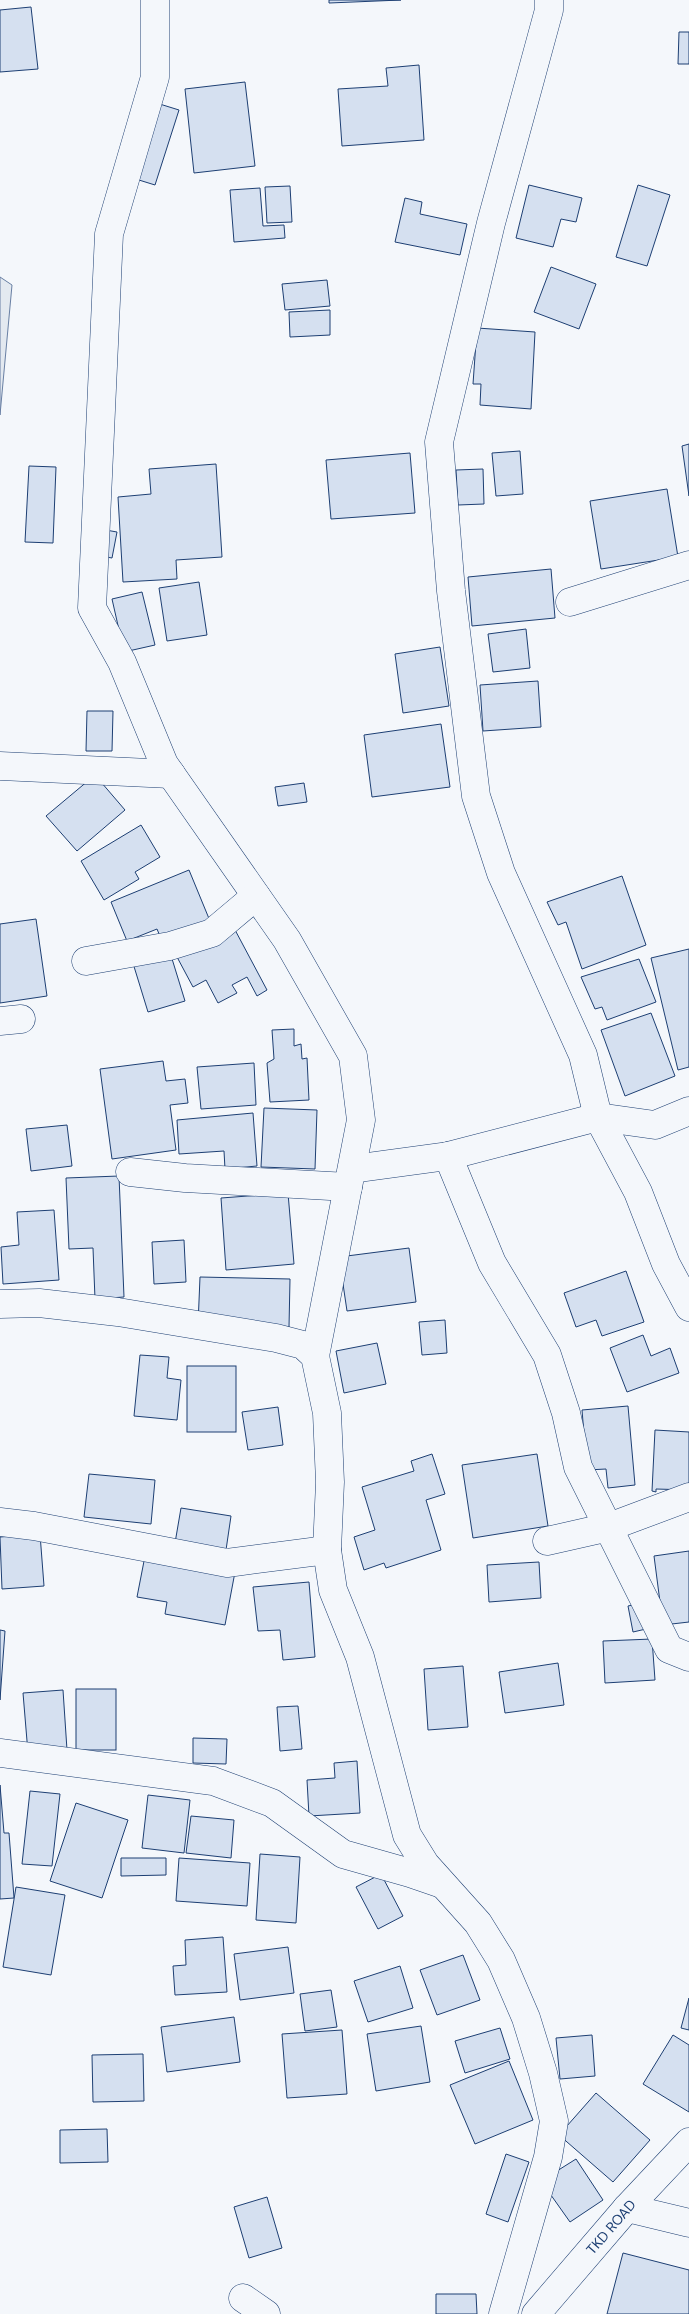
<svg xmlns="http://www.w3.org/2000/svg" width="689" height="2314" viewBox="0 0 689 2314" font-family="'DM Sans',sans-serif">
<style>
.green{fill:#e3e9f0;stroke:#687fa3}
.building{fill:#d5e0f0;stroke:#1d3f73}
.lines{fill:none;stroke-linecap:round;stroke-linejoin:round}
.minor-casing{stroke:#1d3f73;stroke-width:29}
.minor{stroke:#f4f7fb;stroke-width:28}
.labels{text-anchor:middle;stroke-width:4;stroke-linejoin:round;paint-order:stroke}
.street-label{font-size:14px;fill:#1d3f73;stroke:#f4f7fb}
</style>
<rect width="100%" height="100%" fill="#f4f7fb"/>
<!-- green -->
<path class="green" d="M0,277l12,8 -12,130z"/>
<!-- building -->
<g class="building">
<path d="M329,0h72l-72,3z"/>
<path d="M31,7l7,62 -38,3v-62z"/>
<path d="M679,32h10v32h-11z"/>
<path d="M419,65l5,75 -82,6 -4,-57 50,-3 -2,-18z"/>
<path d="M245,82l10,84 -61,7 -9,-84z"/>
<path d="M150,101l29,9 -24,75 -29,-9z"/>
<path d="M529,185l53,13 -6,24 -15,-3 -8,28 -37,-9z"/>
<path d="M638,185l32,10 -23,71 -31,-9z"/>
<path d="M290,186l2,36 -25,1 -2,-36z"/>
<path d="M260,188l3,38 21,-1 1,13 -51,4 -4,-52z"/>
<path d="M405,198l17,4 -2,12 47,10 -7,31 -65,-13z"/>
<path d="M551,267l45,17 -17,45 -45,-17z"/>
<path d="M327,280l3,26 -45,4 -3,-26z"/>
<path d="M330,310v25l-40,2 -1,-25z"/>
<path d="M477,328l58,4 -4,77 -51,-4 1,-21h-8z"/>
<path d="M689,444v52l-7,-50z"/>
<path d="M520,451l3,43 -27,2 -4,-43z"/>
<path d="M410,453l5,60 -84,6 -5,-59z"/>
<path d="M216,464l6,93 -46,3 1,19 -54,3 -5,-85 33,-3 -2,-25z"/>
<path d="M29,466l27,1 -3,76 -28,-1z"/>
<path d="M483,469l1,35 -26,1 -2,-35z"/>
<path d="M667,489l11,68 -77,12 -11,-68z"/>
<path d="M100,529l17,3 -5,26 -17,-3z"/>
<path d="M551,569l4,49 -83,8 -4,-49z"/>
<path d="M199,582l8,53 -40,6 -8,-53z"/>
<path d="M142,592l13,53 -31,7 -12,-53z"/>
<path d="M526,629l4,39 -37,4 -5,-38z"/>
<path d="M440,647l9,59 -46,7 -8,-59z"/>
<path d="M538,681l3,46 -58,4 -3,-46z"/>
<path d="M87,711h26l-1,40h-26z"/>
<path d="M441,724l9,63 -78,10 -8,-62z"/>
<path d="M95,775l30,35 -48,41 -31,-35z"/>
<path d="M304,783l3,19 -29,4 -3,-19z"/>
<path d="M141,825l19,32 -25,15 4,7 -35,21 -23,-39z"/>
<path d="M189,870l21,51 -48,20 -5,-12 -30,12 -16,-39z"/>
<path d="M622,876l24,69 -64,24 -16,-47 -8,3 -11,-23z"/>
<path d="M36,919l11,77 -47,7v-79z"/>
<path d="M234,928l33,62 -10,6 -10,-19 -15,8 5,8 -19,10 -12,-23 -13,7 -16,-30z"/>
<path d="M169,949l16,52 -37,11 -16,-52z"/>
<path d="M689,949v118l-11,3 -27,-112z"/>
<path d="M639,959l17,43 -49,18 -5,-13 -7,2 -14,-32z"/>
<path d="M651,1013l24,63 -50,20 -24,-66z"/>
<path d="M294,1029v17l7,-2 1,15 5,-1 2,42 -39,2 -3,-39 7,-4 -2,-29z"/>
<path d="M163,1061l3,20 19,-2 3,24 -18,2 6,45 -64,9 -12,-90z"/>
<path d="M254,1063l2,42 -55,4 -4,-42z"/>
<path d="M264,1108l53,2 -2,59 -54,-2z"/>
<path d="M253,1113l4,53 -32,3 -1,-18 -45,3 -2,-34z"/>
<path d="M67,1125l5,41 -41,5 -5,-42z"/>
<path d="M119,1176l5,121 -29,2 -2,-51 -24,1 -3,-71z"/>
<path d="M288,1193l6,71 -68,6 -5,-72z"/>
<path d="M54,1210l5,70 -56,4 -2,-37 18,-2 -2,-33z"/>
<path d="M184,1240l2,42 -32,2 -2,-42z"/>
<path d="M409,1248l7,54 -69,9 -8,-54z"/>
<path d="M626,1271l18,51 -42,14 -6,-16 -20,7 -12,-34z"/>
<path d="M200,1277l90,2 -1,48 -91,-2z"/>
<path d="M445,1320l2,33 -25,2 -3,-33z"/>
<path d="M643,1335l8,21 19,-8 9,25 -52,19 -17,-44z"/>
<path d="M377,1343l9,41 -42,9 -8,-42z"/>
<path d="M140,1355l29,2 -2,21 14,2 -4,40 -43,-4z"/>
<rect x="187" y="1366" width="49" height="66"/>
<path d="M628,1406l7,79 -27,3 -2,-19 -19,1 -5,-60z"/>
<path d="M278,1407l5,38 -35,5 -6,-38z"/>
<path d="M655,1430l34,2v58l-33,-1v3l-4,-1z"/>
<path d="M432,1454l13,40 -19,6 15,50 -55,18 -2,-5 -20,7 -10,-33 21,-7 -13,-43 52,-16 -3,-10z"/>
<path d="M537,1454l11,72 -75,12 -11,-73z"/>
<path d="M89,1474l66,6 -4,44 -67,-7z"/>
<path d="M181,1508l50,8 -5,34 -51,-7z"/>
<path d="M40,1534l4,52 -42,3 -2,-52z"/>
<path d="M689,1551v71l-26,3 -9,-69z"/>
<path d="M145,1556l90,16 -10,53 -60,-11 2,-12 -30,-5z"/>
<path d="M539,1562l2,36 -52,4 -2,-37z"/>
<path d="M309,1582l6,75 -32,3 -3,-30 -22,1 -5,-44z"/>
<path d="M641,1603l5,26 -13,3 -5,-26z"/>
<path d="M0,1630l5,1 -5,69z"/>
<path d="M652,1639l3,41 -50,3 -2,-42z"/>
<path d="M558,1663l6,42 -59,8 -6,-41z"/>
<path d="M463,1666l5,61 -40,3 -4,-61z"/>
<rect x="76" y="1689" width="40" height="61"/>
<path d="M63,1690l4,60 -39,3 -5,-60z"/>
<path d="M298,1706l4,43 -22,2 -3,-44z"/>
<path d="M193,1738l34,1 -1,25 -33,-1z"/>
<path d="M357,1761l3,52 -51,3 -2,-36 28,-2 -1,-15z"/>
<path d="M0,1785l4,48h5l5,65 -14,1z"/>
<path d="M30,1791l30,3 -8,72 -30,-2z"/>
<path d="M148,1795l42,5 -6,53 -42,-5z"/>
<path d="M76,1803l52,17 -26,78 -52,-17z"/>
<path d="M191,1816l43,4 -3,38 -45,-5z"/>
<path d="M260,1854l40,3 -4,66 -40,-3z"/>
<path d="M121,1858h45v17l-45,1z"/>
<path d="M179,1858l71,5 -3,43 -71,-5z"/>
<path d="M381,1874l22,42 -25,13 -22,-42z"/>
<path d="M16,1887l49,8 -14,80 -48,-8z"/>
<path d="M223,1937l4,55 -52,3 -2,-29 13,-1 -1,-25z"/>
<path d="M288,1947l6,46 -54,7 -6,-46z"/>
<path d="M463,1955l17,45 -43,15 -17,-45z"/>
<path d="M400,1966l13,42 -45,14 -14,-41z"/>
<path d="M331,1990l6,37 -32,4 -5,-37z"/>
<path d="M689,1998v32l-8,-2z"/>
<path d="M234,2017l6,45 -73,10 -6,-45z"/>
<path d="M421,2026l9,56 -54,9 -9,-57z"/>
<path d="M500,2028l10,31 -45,14 -10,-32z"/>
<path d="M342,2030l5,64 -60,4 -5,-64z"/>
<path d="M592,2035l3,41 -35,3 -4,-41z"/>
<path d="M673,2035l16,10v67l-46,-28z"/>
<path d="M143,2054l1,47 -51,1 -1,-47z"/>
<path d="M509,2061l24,59 -58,24 -25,-59z"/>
<path d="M596,2093l54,47 -37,42 -54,-47z"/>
<path d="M107,2129l1,33 -48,1v-33z"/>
<path d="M506,2154l23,8 -21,60 -22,-8z"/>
<path d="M576,2159l27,41 -33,22 -29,-41z"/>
<path d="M267,2197l15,51 -33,10 -15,-51z"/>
<path d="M623,2253l66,17v44h-82z"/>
<path d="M436,2294h40l1,20h-41z"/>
</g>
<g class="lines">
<defs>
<g id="minor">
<path d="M155,0v77l-46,157 -17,374 30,54 42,102 123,176 66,116 8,64 -46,236"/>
<path d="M549,0v10l-58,213 -52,219 12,149 25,205 25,77 82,182 15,62 40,75 28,72 23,43"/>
<path d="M570,602l119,-37"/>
<path d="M0,766l171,8"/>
<path d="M86,961l84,-15 42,-13 44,-37"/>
<path d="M0,1021l21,-2"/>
<path d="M448,1156l44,107 55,92 19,58 12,54 91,182 20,8"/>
<path d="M352,1169l96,-13 150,-39 57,8 34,-14"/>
<path d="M130,1172l55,6 163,9"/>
<path d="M0,1304l39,-1 79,9 158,26 27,7 12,11 12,57 3,69 -3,68 6,40 27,67 47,178 18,29 53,59 23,37 25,58 17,55 11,48 -6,36 -45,157"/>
<path d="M0,1522l34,4 193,37 100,-13"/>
<path d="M547,1541l62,-14 80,-30"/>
<path d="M0,1753l213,28 59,22 71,51 67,19 32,11"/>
<path d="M627,2208l62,15"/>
<path d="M243,2298l23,16"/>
<path d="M536,2314l91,-106 62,-66"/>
</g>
</defs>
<!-- minor casing -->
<use href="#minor" class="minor-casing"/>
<!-- minor -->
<use href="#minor" class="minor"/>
</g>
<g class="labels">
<!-- street labels -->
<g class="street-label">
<text transform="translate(611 2227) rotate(-49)" y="5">TKD ROAD</text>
</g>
</g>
</svg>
